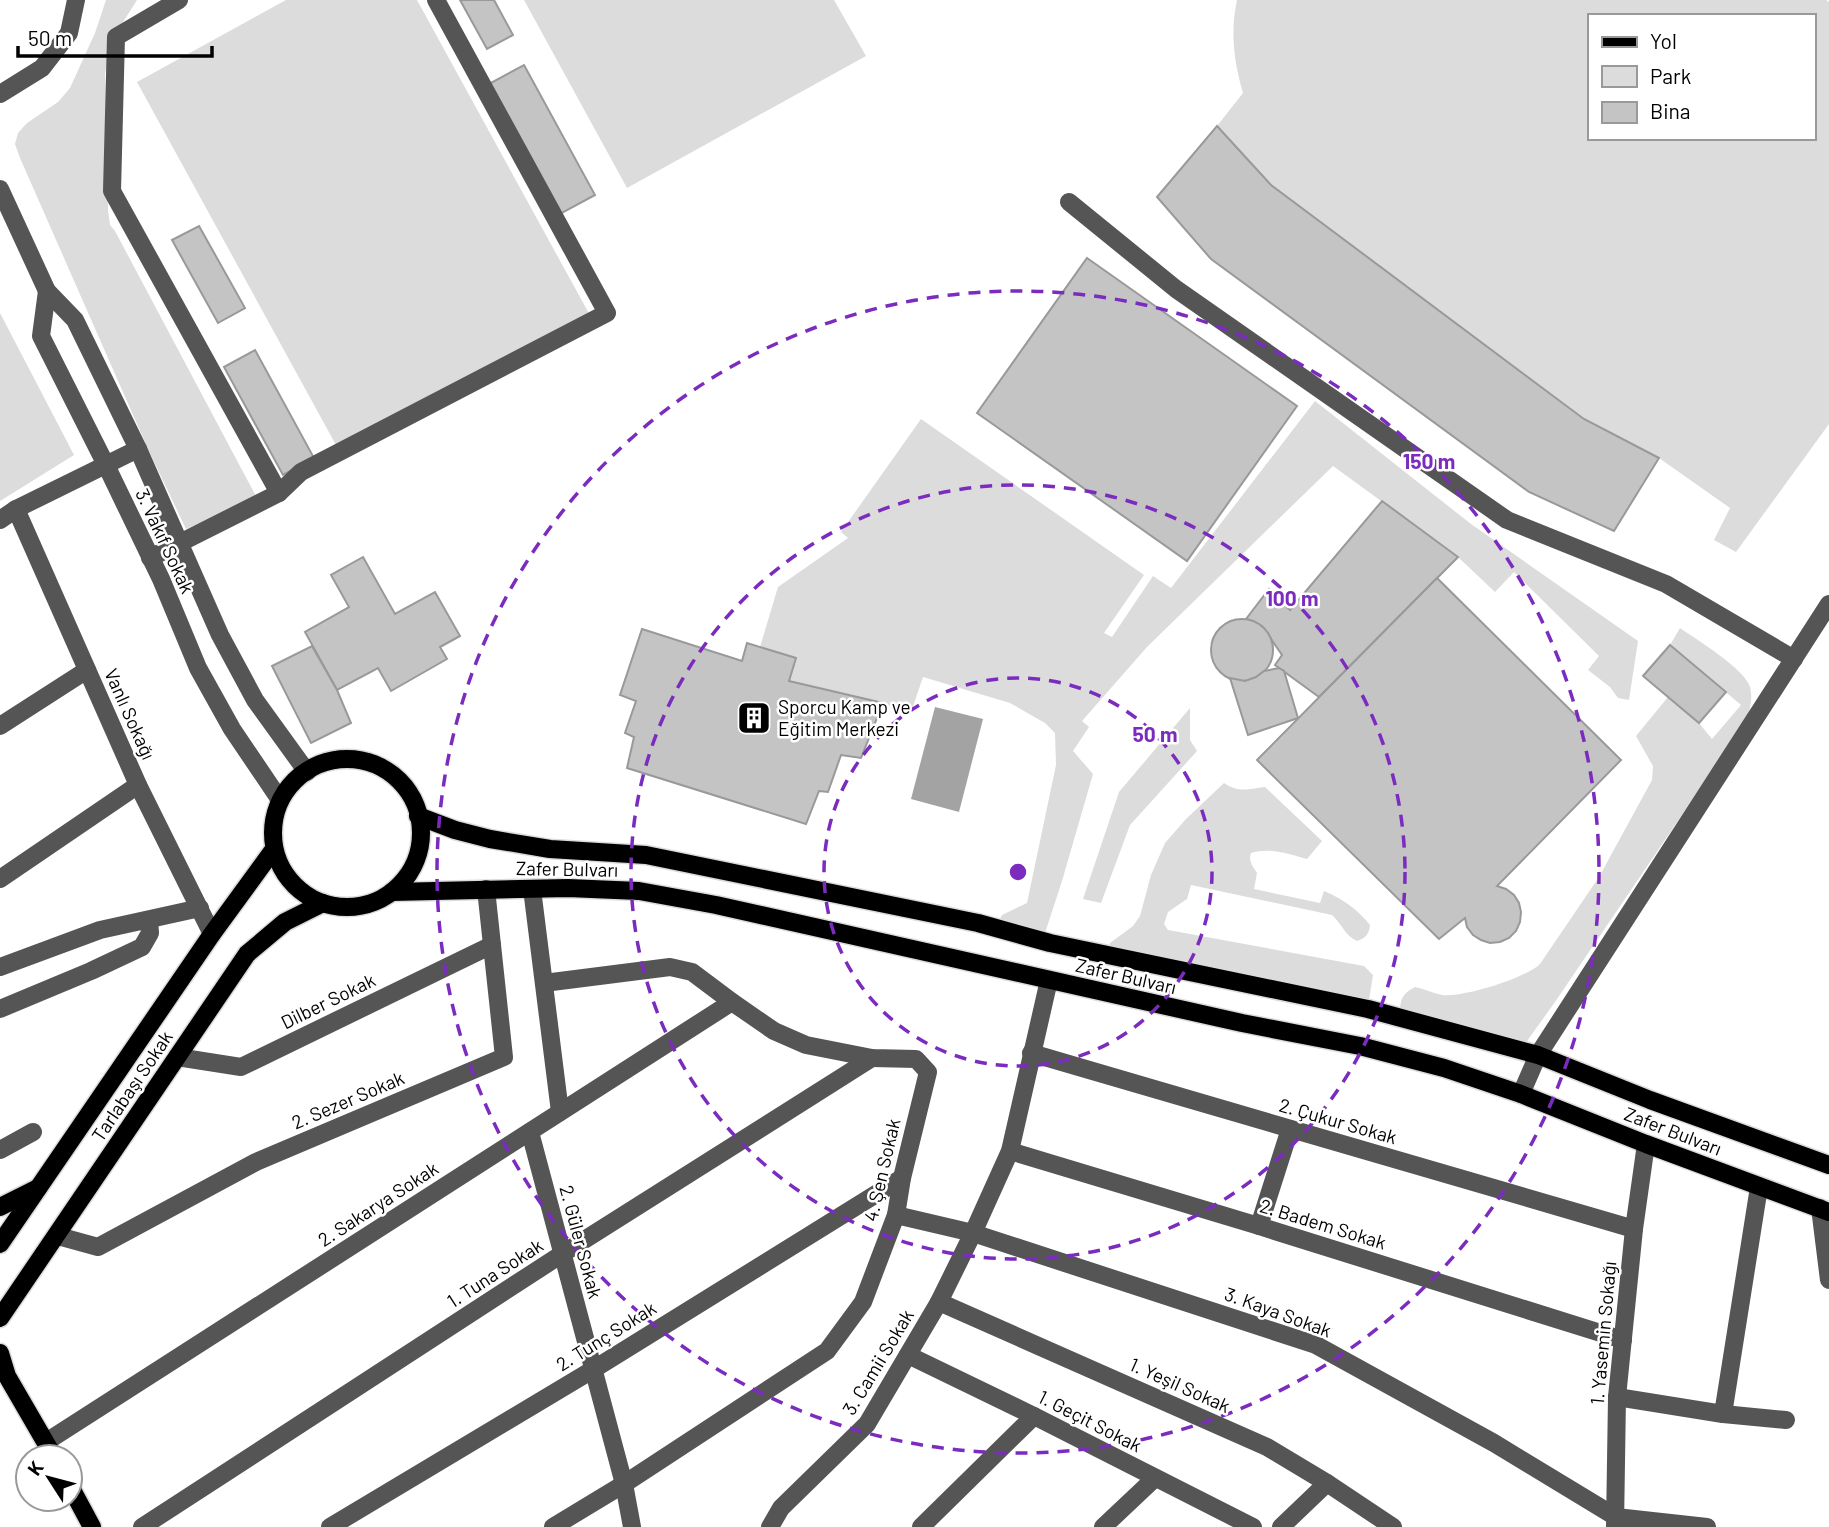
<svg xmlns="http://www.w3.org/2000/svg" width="1829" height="1527" viewBox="0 0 1829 1527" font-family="Barlow,sans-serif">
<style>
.green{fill:#dcdcdc;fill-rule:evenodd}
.water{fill:#a3a3a3}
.building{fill:#c4c4c4;stroke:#999;stroke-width:2}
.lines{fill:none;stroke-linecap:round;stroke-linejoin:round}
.major-casing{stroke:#dbdbdb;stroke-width:21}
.minor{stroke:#555;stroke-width:18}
.major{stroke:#000;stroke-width:18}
.ring{fill:none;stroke:#7b2cbf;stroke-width:3.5;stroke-dasharray:12 9}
.labels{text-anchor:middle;stroke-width:5;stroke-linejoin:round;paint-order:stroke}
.street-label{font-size:19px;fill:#000;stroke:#fff}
.poi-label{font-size:19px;fill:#000;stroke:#fff;text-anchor:start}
.centre{fill:#7b2cbf;stroke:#fff;stroke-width:3.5}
.ring-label{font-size:21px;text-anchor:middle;font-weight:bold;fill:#7b2cbf;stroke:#fff;stroke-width:5;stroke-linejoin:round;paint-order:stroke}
</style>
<rect width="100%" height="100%" fill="#fff"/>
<!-- green -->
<g class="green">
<path d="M106,0h31l-26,41 -6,33 3,136 2,15 5,6 143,269 -72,29 -38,-80 -128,-291 -5,-14 3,-11 9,-10 31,-21 12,-14 25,-55z"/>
<path d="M286,0h131l175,319 -250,137 -205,-374z"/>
<path d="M524,0h310l32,56 -239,132z"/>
<path d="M1237,0h589l3,2v422l-93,128 -22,-12 16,-32 -71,-50 -75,-40 -313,-233 -54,-59 26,-33c-9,-31 -13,-61 -6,-93zM1589,16h224v122h-224z"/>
<path d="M0,313l74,142 -74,46z"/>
<path d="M1315,401l156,123 167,117 -9,59 -11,-2 -8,-11 -22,-17 11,-14 -85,-84 -19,20 -37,-35 -125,-91 -186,181 -65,74 7,6 -16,24 20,23 -31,107 -17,52 -40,-10 -5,-4 2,-4 25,-12 29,-138 -1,-32 -10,-10 -35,-20 -87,-26 -13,38 -27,-12 -94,-22 7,-23 -36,-11 18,-60 70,-49 -7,-6 80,-113 223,156 -40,58 8,4 41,-61 18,12z"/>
<path d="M1680,628c17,12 64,40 70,59 3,12 0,22 -3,32l-192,283 -33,46 -116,-34 -6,-6c1,-11 5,-16 15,-21 9,2 18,6 27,8 20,3 84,-17 98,-31l59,-87 53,-97 1,-14 -17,-30 32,-39 31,26 13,16 29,-34 -71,-60z"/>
<path d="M1190,708v32l7,11 -67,74 -29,78 -18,-4 36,-107z"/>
<path d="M1224,783c15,10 24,6 41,4l57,54 -15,18c-18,-5 -38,-12 -56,-6 -3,8 2,14 6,20l-3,16 66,14 4,-12c19,8 33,18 46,34 -1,9 -4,13 -13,16 -12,-5 -15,-17 -25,-26l-141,-30 -4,14 -19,13 -4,12 4,6 196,36 9,9 -4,25 -8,5 -251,-58v-4l23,-17 7,-10 11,-41 14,-32 21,-24z"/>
</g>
<!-- water -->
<path class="water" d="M935,707l48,12 -24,93 -48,-13z"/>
<!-- building -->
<g class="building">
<path d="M460,0h34l19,35 -26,14z"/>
<path d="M524,65l71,130 -35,19 -71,-130z"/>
<path d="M1217,126l54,59 313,234 75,39 -45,73 -85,-39 -318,-233 -54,-62z"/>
<path d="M199,226l46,82 -27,15 -46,-83z"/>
<path d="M1087,258l210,148 -110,155 -210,-148z"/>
<path d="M255,350l59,108 -31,17 -59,-108z"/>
<path d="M1382,501l76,56 -139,140 -44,-32 7,-10 -20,-29 -16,-7 23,-30 21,21z"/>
<path d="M363,557l32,57 40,-22 25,44 -20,11 7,12 -56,32 -13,-23 -41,22 -32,-58 44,-25 -18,-32z"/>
<path d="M1437,578l184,182 -124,126 9,3 8,6 5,8 2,9 -1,10 -4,9 -7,7 -9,4 -10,1 -9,-3 -8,-5 -6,-8 -2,-9 -26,21 -182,-179z"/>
<circle cx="1242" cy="650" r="31"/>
<path d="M642,629l100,32 5,-18 49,15 -7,23 94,22 -22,55 -20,-3 -13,37 -9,-1 -13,33 -179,-56 7,-31 -9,-4 11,-32 -16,-6z"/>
<path d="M1670,645l56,47 -27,31 -56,-47z"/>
<path d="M312,646l25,44 14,33 -40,20 -39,-77z"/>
<path d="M1279,668l5,3 14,47 -50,17 -18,-57 15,3 11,-4 8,-6z"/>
</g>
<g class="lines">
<defs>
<g id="major">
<circle cx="347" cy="833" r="74"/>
<path d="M418,816l37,14 35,9 60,10 96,6 332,68 72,20 318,66 170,46 112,45 179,65"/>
<path d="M392,892l176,-4 71,3 77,14 526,118 118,23 84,22 77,26 125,50 183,68"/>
<path d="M0,1207l38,-19"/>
<path d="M0,1244l212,-310 62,-85"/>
<path d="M0,1318l247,-364 38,-32 38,-19"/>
<path d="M0,1353l7,23 47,81"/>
<path d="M70,1486l22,41"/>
</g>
</defs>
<!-- major casing -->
<use href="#major" class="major-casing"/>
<!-- minor -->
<g class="minor">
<path d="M179,0l-63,37 -4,154 167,302"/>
<path d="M0,94l42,-26 27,-35 7,-33"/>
<path d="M0,189l47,102 28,29 63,129 82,186 35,65 52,72"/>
<path d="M1069,202l107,87 331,231 159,64 128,75"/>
<path d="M47,291l-6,45 65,129 55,114 37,89 34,61 48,71"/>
<path d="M16,509l122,276 74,149"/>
<path d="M0,520l16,-11 122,-60"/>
<path d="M150,558l129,-65 22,-21 306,-159 -171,-313"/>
<path d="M0,726l87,-56"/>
<path d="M0,879l138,-94"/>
<path d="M532,889l28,223"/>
<path d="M0,967l100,-37 100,-22"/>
<path d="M544,983l126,-16 22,5 40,30 42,29 32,14 66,13 44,1 12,13 -26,106 -6,37 -33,87 -36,49 -203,133 -71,43"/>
<path d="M0,1009l91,-38 51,-24 8,-14 -1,-13"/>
<path d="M1031,1053l603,176"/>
<path d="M177,1057l64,10 251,-122"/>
<path d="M1521,1094l17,-39 291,-451"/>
<path d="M530,1132l94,352 8,43"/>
<path d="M0,1150l33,-18"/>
<path d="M1010,1151l249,75 364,114"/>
<path d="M1820,1208l9,72"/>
<path d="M896,1215l77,18 343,112 178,98 122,74 91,10"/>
<path d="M1259,1226l31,-97"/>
<path d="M58,1236l40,11 158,-85 248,-105 -18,-168"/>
<path d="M939,1302l328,145 60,36 66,44"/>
<path d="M908,1355l126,61 219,111"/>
<path d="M1617,1397l106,17 36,-227"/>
<path d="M1723,1414l63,6"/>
<path d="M46,1442l686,-440"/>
<path d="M142,1527l420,-273 310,-196"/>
<path d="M330,1527l264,-158 308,-191"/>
<path d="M770,1527l11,-19 86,-84 72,-122 34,-69 37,-82 39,-171"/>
<path d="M921,1527l113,-111"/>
<path d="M1103,1527l52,-49"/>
<path d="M1281,1527l46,-44"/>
<path d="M1615,1527l2,-130 17,-168 12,-85"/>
</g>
<!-- major -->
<use href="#major" class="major"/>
</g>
<!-- distance rings -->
<g class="ring">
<circle cx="1018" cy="872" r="194"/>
<circle cx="1018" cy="872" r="387"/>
<circle cx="1018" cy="872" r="581"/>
</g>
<!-- icons -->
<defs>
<symbol id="building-square" viewBox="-11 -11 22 22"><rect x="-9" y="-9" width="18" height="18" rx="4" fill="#000" stroke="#fff"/><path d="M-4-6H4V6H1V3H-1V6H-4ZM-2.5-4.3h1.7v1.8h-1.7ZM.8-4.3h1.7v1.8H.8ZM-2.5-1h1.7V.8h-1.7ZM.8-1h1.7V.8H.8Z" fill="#fff"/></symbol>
</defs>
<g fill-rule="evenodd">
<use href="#building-square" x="735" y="699" width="38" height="38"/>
</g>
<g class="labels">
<!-- street labels -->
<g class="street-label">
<text transform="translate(165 541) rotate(65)" y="7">3. Vakıf Sokak</text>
<text transform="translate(130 714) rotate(66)" y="7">Vanlı Sokağı</text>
<text transform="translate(567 869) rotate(1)" y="7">Zafer Bulvarı</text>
<text transform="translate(1126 976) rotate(13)" y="7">Zafer Bulvarı</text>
<text transform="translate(328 1001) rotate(-26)" y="7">Dilber Sokak</text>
<text transform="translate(132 1086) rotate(-56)" y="7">Tarlabaşı Sokak</text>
<text transform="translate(348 1100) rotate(-23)" y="7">2. Sezer Sokak</text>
<text transform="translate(1338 1121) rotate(16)" y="7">2. Çukur Sokak</text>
<text transform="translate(1673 1131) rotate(21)" y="7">Zafer Bulvarı</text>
<text transform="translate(882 1170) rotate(-77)" y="7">4. Şen Sokak</text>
<text transform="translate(378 1204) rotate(-33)" y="7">2. Sakarya Sokak</text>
<text transform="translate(1323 1224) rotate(17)" y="7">2. Badem Sokak</text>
<text transform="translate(581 1242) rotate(75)" y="7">2. Güler Sokak</text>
<text transform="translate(495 1273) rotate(-33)" y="7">1. Tuna Sokak</text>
<text transform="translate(1278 1312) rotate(20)" y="7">3. Kaya Sokak</text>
<text transform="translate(1603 1333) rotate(-85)" y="7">1. Yasemin Sokağı</text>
<text transform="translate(606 1336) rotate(-32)" y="7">2. Tunç Sokak</text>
<text transform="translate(878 1362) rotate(-59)" y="7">3. Camii Sokak</text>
<text transform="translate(1180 1385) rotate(24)" y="7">1. Yeşil Sokak</text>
<text transform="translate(1090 1421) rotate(27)" y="7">1. Geçit Sokak</text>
</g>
<!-- poi labels -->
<g class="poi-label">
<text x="778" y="714">Sporcu Kamp ve<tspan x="778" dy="22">Eğitim Merkezi</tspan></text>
</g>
</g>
<circle cx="1018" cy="872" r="10" class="centre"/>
<g class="ring-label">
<text x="1429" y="469">150 m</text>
<text x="1292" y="606">100 m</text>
<text x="1155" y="742">50 m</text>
</g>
<!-- legend -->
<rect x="1588" y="14" width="228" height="126" fill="#ffffff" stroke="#999999" stroke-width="2"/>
<rect x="1602" y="37" width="35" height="10" fill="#000000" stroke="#999999" stroke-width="2"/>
<text x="1650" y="49" font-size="21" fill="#000000">Yol</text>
<rect x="1602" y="66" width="35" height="21" fill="#dcdcdc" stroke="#999999" stroke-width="2"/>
<text x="1650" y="84" font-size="21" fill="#000000">Park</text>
<rect x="1602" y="102" width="35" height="21" fill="#c4c4c4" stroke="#999999" stroke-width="2"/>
<text x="1650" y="119" font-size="21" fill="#000000">Bina</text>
<!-- north arrow -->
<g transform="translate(49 1478) rotate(306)"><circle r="33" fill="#ffffff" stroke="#999999" stroke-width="2"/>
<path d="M0-5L12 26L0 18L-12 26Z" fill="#000000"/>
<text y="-10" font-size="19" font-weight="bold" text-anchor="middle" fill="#000000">K</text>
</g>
<!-- scale -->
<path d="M18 46v10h194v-10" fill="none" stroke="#000000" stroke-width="3.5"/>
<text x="28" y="46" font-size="21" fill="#000000" stroke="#ffffff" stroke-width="5" paint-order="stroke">50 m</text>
</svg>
